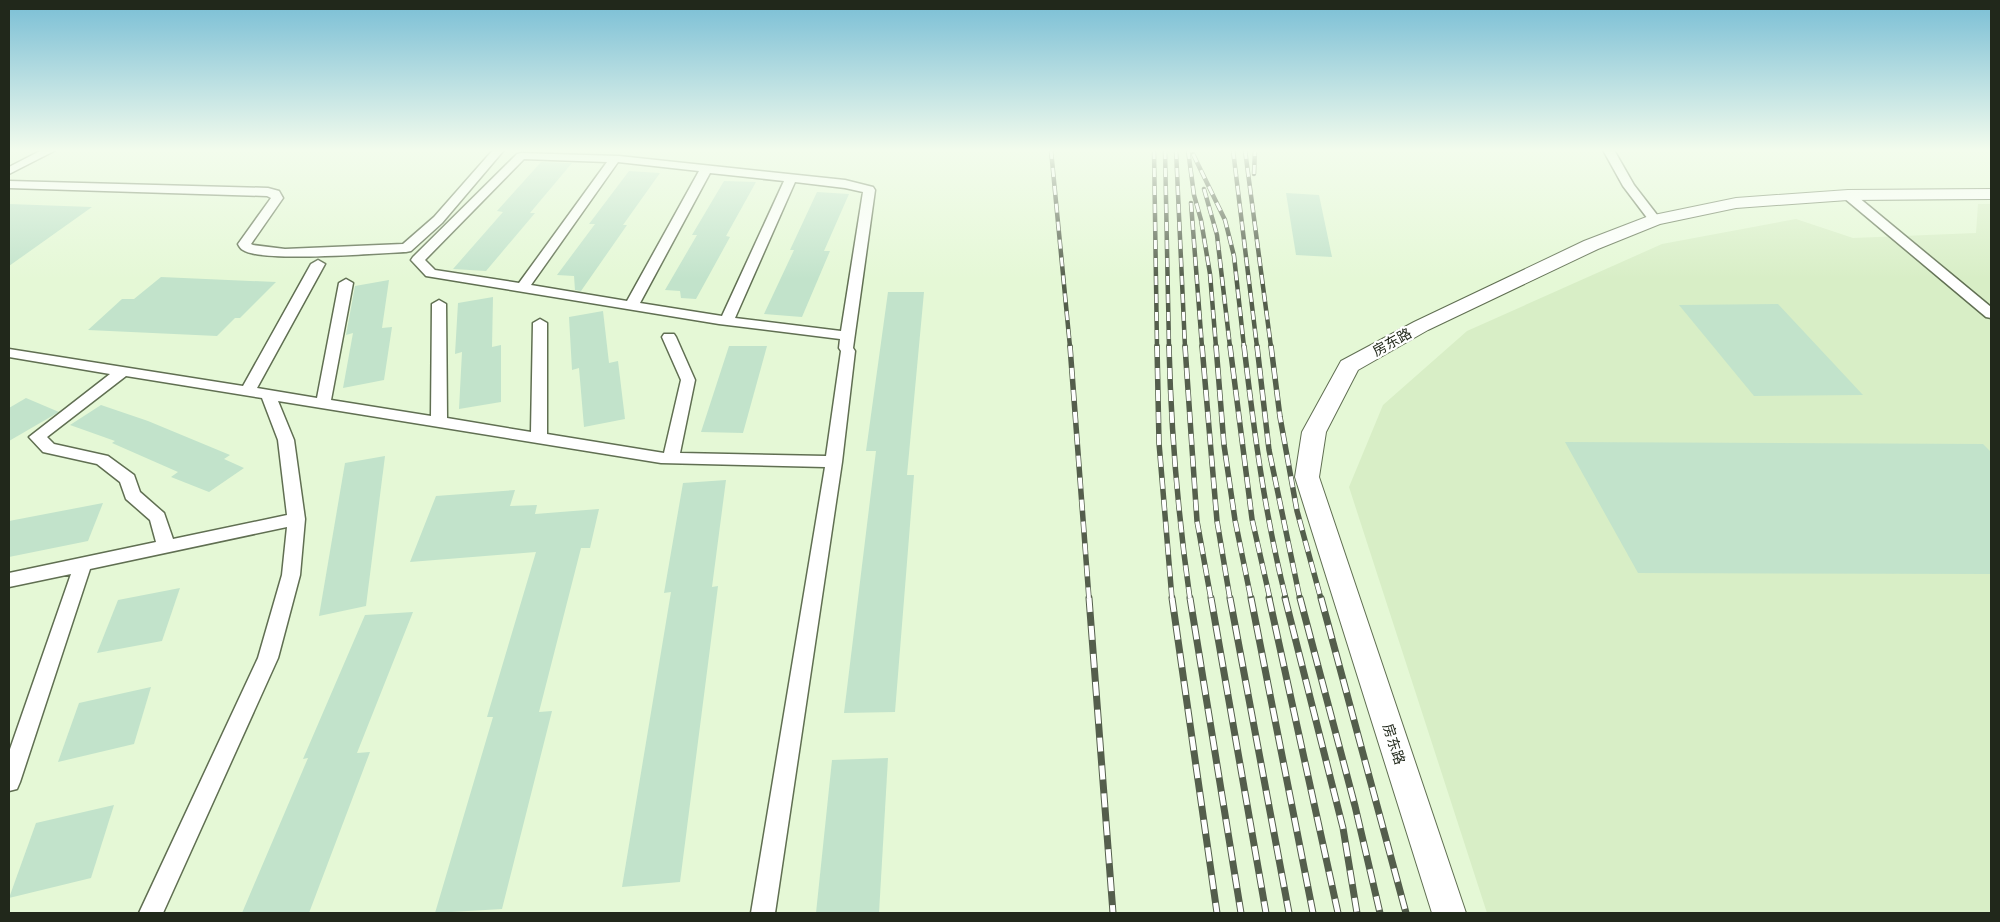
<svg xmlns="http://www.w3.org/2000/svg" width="2000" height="922" viewBox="0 0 2000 922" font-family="'Noto Serif','Noto Sans SC',serif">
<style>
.built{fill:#d8eec6}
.building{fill:#c2e3cb}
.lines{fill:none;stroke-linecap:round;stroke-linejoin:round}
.street-casing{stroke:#606f52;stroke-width:3}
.secondary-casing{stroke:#606f52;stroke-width:2}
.street{fill:#fff;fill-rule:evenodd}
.secondary{fill:#fff;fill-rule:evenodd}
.rail-far2-casing{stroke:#545e4c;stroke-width:4.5}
.rail-far1-casing{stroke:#545e4c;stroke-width:5.5}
.rail-casing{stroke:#545e4c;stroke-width:7}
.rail-far2{stroke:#fff;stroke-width:3;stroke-dasharray:9;stroke-linecap:butt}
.rail-far1{stroke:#fff;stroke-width:4;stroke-dasharray:11;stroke-linecap:butt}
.rail{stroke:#fff;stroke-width:5;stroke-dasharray:14;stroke-linecap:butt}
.labels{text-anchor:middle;stroke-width:4.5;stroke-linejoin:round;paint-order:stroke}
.street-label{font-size:14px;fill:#21281b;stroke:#fff}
</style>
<rect width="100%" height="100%" fill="#e5f8d6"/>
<!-- built -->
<path class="built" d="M1978,204h13v709h-504l-138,-426 34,-82 84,-74 195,-87 134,-25 57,19 123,-5z"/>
<!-- building -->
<g class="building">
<path d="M541,162l31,1 -42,50h5l-49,58 -33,-2 50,-57 -6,-1z"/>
<path d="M629,171l31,2 -37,52h4l-46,66 -6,-1 -1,-14 -17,-1 38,-51h-6z"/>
<path d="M724,181l32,1 -30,54 4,1 -34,62 -15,-1 -1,-7 -15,-1 32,-55h-5z"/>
<path d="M817,192l32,2 -25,57h6l-28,66 -38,-3 30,-64h-4z"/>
<path d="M1286,193l33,2 13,62 -36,-2z"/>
<path d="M9,204l83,3 -83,59z"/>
<path d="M161,277l115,5 -36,36h-5l-18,18 -129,-6 34,-31h12z"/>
<path d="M389,280l-7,48 10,-1 -8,53 -41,8 10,-55 -7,2 9,-49z"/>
<path d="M888,292h36l-17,183h7l-19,237 -51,1 32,-262h-10z"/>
<path d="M493,297l-1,50 9,-2v57l-42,7 3,-57 -7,2 3,-51z"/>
<path d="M1778,304l85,91 -109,1 -75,-91z"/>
<path d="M603,311l6,52 9,-2 7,58 -41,8 -5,-59 -7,2 -3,-53z"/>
<path d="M729,346h38l-24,87 -42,-1z"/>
<path d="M26,398l33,14 -50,29v-33z"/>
<path d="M101,405l47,16 82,34 -6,4 20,9 -35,24 -38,-15 7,-5 -66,-29 3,-2 -45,-16z"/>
<path d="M1565,442l418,2 8,8v122l-353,-1z"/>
<path d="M385,456l-19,150 -47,10 26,-153z"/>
<path d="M726,480l-14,107 6,-1 -38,296 -58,5 49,-295 -7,1 19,-110z"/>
<path d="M515,490l-5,16 27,-1 -2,9 64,-5 -9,39h-9l-42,164 13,-1 -50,198 -67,4 58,-196h-6l49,-165 -126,10 26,-66z"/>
<path d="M103,503l-15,38 -79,16v-36z"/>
<path d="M180,588l-18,53 -65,12 21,-53z"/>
<path d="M413,612l-56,141 13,-1 -61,161h-67l66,-155 -5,1 62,-144z"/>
<path d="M151,687l-17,57 -76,18 21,-59z"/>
<path d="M888,758l-9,155h-63l16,-153z"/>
<path d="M114,805l-23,73 -82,20 27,-75z"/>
</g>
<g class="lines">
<defs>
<g id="street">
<path d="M42,150h14l-47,24v-7z"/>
<path d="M493,150h11l-62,73 -31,28 -5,1c-29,1 -144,11 -163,-2 -2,-1 -4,-4 -5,-6l33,-46 -4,-2 -258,-8v-7l259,7 11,3 4,7 -32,46 2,1 32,4 118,-5 31,-27z"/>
<path d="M1603,150h11l20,35 27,35 -2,3h-8l-28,-37z"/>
<path d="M521,153l98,3 226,24 28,7 2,3 -22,158 2,3 -13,111 -67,451h-24l74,-446 -164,-4 -383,-62 16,39 11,79 -5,56 -22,83 -115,255h-24l119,-255 24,-83 5,-48 -197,42 -70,213 -3,7 -8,2v-39l62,-178 -62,13v-14l147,-31 -6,-22 -24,-21 -6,-17 -23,-18 -54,-12 -14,-15 81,-63 -101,-17v-8l234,37 68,-122 7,-4 7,4 -68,124 60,10 22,-115 7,-4 7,4 -22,117 100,16 1,-112 7,-4 7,4 1,114 84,14 2,-109 7,-4 7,4v111l117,19 17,-73 -19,-43 2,-3h10l2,3 19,43 -15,73 146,3 15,-105 -2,-3 1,-9 -121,-15 -293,-48 -15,-16 2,-3 104,-103zM524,159l83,3 -88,121 -84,-13 -10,-10zM618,162l81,9 -72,130 -96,-16zM710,173l74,8 -62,135 -82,-13zM795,182l50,6 18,4 -22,139 -106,-13zM126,376l136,22 16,42 9,75 -114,24 -9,-26 -24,-21 -6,-17 -26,-19 -54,-12 -7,-7z"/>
<path d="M1848,191l4,1 139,115v11l-5,-1 -142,-119 -2,-3z"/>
</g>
<path id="secondary" d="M1991,189v10l-143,1 -112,8 -76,16 -62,25 -170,81 -70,40 -32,62 -7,45 147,436h-34l-137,-436 7,-45 39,-71 73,-39 170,-81 65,-25 87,-18 112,-8z"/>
</defs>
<!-- street casing -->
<use href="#street" class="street-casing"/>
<!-- secondary casing -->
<use href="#secondary" class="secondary-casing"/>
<!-- street -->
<use href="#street" class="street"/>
<!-- secondary -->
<use href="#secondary" class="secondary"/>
<defs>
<g id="rail-far2">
<path d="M1051,150l19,197"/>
<path d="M1154,150l3,197"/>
<path d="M1165,150l4,197"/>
<path d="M1176,150l9,197"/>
<path d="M1188,150l6,45 7,25 9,54 6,73"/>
<path d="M1233,150l24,197"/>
<path d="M1245,150l26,197"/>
<path d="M1193,154l32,66 9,36 10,91"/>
<path d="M1254,174l1,-24"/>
<path d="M1204,189l13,46 13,112"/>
<path d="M1191,203l11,144"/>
</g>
<g id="rail-far1">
<path d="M1070,346l19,253"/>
<path d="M1157,346l2,97 13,156"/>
<path d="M1169,346c2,85 9,169 21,253"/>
<path d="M1185,346l12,175 14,78"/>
<path d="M1202,346l15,175 13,78"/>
<path d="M1216,346l8,99 11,75 16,79"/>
<path d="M1230,346l22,173 18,80"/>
<path d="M1244,346c10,85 21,170 42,253"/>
<path d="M1257,346l12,104 31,149"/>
<path d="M1271,346l9,71 17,94 24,88"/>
</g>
<g id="rail">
<path d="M1089,598l24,315"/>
<path d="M1172,598l45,315"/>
<path d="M1190,598l51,315"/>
<path d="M1211,598l55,315"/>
<path d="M1230,598l59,315"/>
<path d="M1251,598l62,315"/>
<path d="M1269,598l69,315"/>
<path d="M1285,598l58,230 14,85"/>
<path d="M1300,598l55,208 25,107"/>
<path d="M1321,598l85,315"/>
</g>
</defs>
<!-- rail-far2 casing -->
<use href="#rail-far2" class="rail-far2-casing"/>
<!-- rail-far1 casing -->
<use href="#rail-far1" class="rail-far1-casing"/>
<!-- rail casing -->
<use href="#rail" class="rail-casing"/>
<!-- rail-far2 -->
<use href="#rail-far2" class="rail-far2"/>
<!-- rail-far1 -->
<use href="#rail-far1" class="rail-far1"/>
<!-- rail -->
<use href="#rail" class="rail"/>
</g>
<!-- sky -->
<linearGradient id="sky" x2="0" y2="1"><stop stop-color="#79bed5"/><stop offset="0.54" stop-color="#f3fced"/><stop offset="1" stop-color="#f3fced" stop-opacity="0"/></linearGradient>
<rect width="2000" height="279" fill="url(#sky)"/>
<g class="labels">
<!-- street labels -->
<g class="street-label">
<text transform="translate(1392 342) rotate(-29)" y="5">房东路</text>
<text transform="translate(1394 744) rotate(72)" y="5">房东路</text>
</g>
</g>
<!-- border -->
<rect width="2000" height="922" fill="none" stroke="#21281b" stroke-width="20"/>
</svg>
